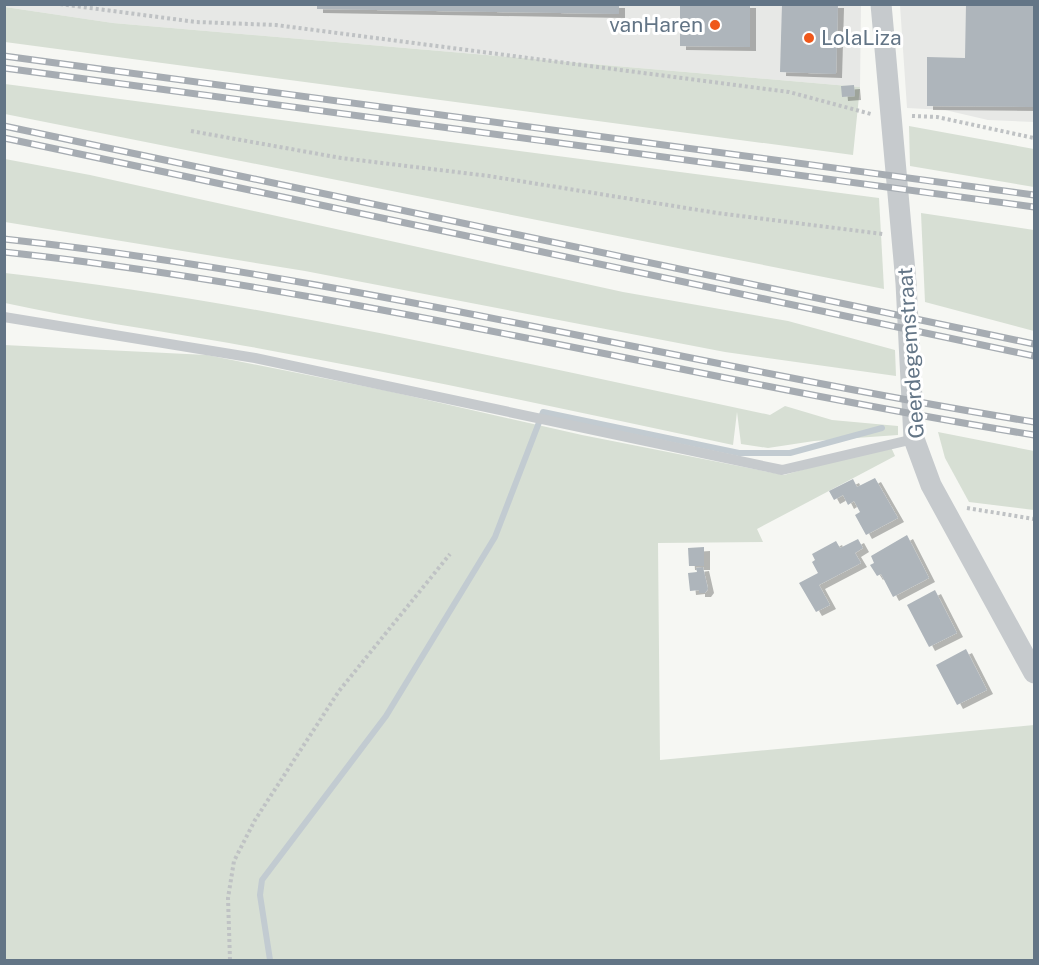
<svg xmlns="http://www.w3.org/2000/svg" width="1039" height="965" viewBox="0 0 1039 965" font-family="'Public Sans',sans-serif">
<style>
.built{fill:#e7e8e6}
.green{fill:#d7dfd4}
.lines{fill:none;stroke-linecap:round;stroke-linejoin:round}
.stream{stroke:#c2cbd1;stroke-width:6}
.building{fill:#aeb5bb;filter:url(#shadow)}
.path{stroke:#bfc2c4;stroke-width:4;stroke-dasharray:3 3;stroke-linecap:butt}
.lane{stroke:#c6cacd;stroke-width:10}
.street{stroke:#c6cacd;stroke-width:21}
.rail-casing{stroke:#a6acb2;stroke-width:7}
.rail{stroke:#fff;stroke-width:4.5;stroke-dasharray:14;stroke-linecap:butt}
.poi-dot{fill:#ef581b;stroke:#fff;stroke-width:2}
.labels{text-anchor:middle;stroke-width:6;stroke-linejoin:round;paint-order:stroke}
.poi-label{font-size:21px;fill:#637586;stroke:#fff;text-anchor:end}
.street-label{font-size:21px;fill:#637586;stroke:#fff}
</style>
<defs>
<filter id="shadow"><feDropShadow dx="6" dy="4" stdDeviation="0" flood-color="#0004"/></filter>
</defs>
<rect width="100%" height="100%" fill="#f6f7f3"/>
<!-- built -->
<g class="built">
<path d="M5,4l856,1 -1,82 -747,-64 -108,-16z"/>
<path d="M900,5h134v117l-46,-2 -43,-10 -38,-2z"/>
</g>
<!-- green -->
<g class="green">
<path d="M5,7l108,16 747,64 -7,68 -848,-113z"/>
<path d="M5,84l874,114 5,91 -879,-175z"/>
<path d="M909,126l125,23v38l-124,-21z"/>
<path d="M5,159l85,16 533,117 165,29 107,29 1,26 -171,-24 -420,-81 -300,-49z"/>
<path d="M921,213l113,17v101l-109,-29z"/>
<path d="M5,273c258,29 511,89 765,142l15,-9 47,14 66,6v9l-84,6 -46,7 -27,-4 -4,-32 -4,33c-168,-36 -336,-72 -504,-102 -75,-13 -150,-24 -224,-40z"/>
<path d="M4,345l203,10 181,36 194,44 202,40 106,-30 5,11 -138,73 6,13 -105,1 2,217 374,-35v235h-1029z"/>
<path d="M938,432l96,19v59l-65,-8 -24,-44z"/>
</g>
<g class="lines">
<!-- stream -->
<path class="stream" d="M270,960l-10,-65 2,-15 124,-164 109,-179 48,-125 196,41h51l92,-25"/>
</g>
<!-- building -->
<g class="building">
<path d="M317,4h302v10l-302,-5z"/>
<path d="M680,4h70v43l-70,-1z"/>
<path d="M782,4h56l-2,70 -56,-2z"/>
<path d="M966,4h68v103l-107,-1v-49l38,1z"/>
<path d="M854,85l1,11 -13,1 -1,-11z"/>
<path d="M875,478l23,40 -32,17 -11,-20 5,-3 -6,-11 -6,4 -5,-10 -9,5 -5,-9 24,-12 4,8z"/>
<path d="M907,535l22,43 -36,19 -12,-23 -4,2 -7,-11 4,-2 -3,-7z"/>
<path d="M858,539l5,9 -8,5 6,10 -42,22 11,20 -14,7 -17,-29 19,-10 -6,-11 3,-2 -3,-6 24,-13 4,7z"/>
<path d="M704,547v19h-15l-1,-18z"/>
<path d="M703,567l5,22 -3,4h-6v-3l-9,1 -2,-18 9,-1 -1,-4z"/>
<path d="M935,590l22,43 -28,14 -22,-42z"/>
<path d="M966,649l21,41 -30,15 -21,-40z"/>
</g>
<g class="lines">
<!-- path -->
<g class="path">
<path d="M60,4l136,18 80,3 513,67 82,22"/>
<path d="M912,116l25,1 97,21"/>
<path d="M191,131l150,27 148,18 228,37 166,21"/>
<path d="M967,508l67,11"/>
<path d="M230,960l-2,-62 6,-37 21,-41 84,-129 111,-137"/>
</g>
<!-- lane -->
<path class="lane" d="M4,317l251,41 527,112 132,-31"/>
<!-- street -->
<path class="street" d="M881,4l25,279 8,156 17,46 103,188"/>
<defs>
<g id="rail">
<path d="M4,56l1030,139"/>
<path d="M4,68l1030,139"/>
<path d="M4,126l1030,218"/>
<path d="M4,138l1030,218"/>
<path d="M4,239c347,38 687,127 1030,183"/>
<path d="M4,252c347,38 687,127 1030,183"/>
</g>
</defs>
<!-- rail casing -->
<use href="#rail" class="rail-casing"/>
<!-- rail -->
<use href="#rail" class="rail"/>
</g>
<!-- markers -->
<g class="poi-dot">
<circle cx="715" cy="25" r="6"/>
<circle cx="809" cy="38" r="6"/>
</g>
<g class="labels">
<!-- poi labels -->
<g class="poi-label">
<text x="703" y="32">vanHaren</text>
<text x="821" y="45" text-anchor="start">LolaLiza</text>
</g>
<!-- street labels -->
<g class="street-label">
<text transform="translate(911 353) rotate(-94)" y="7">Geerdegemstraat</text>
</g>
</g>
<!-- border -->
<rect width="1039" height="965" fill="none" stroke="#637586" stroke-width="12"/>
</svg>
